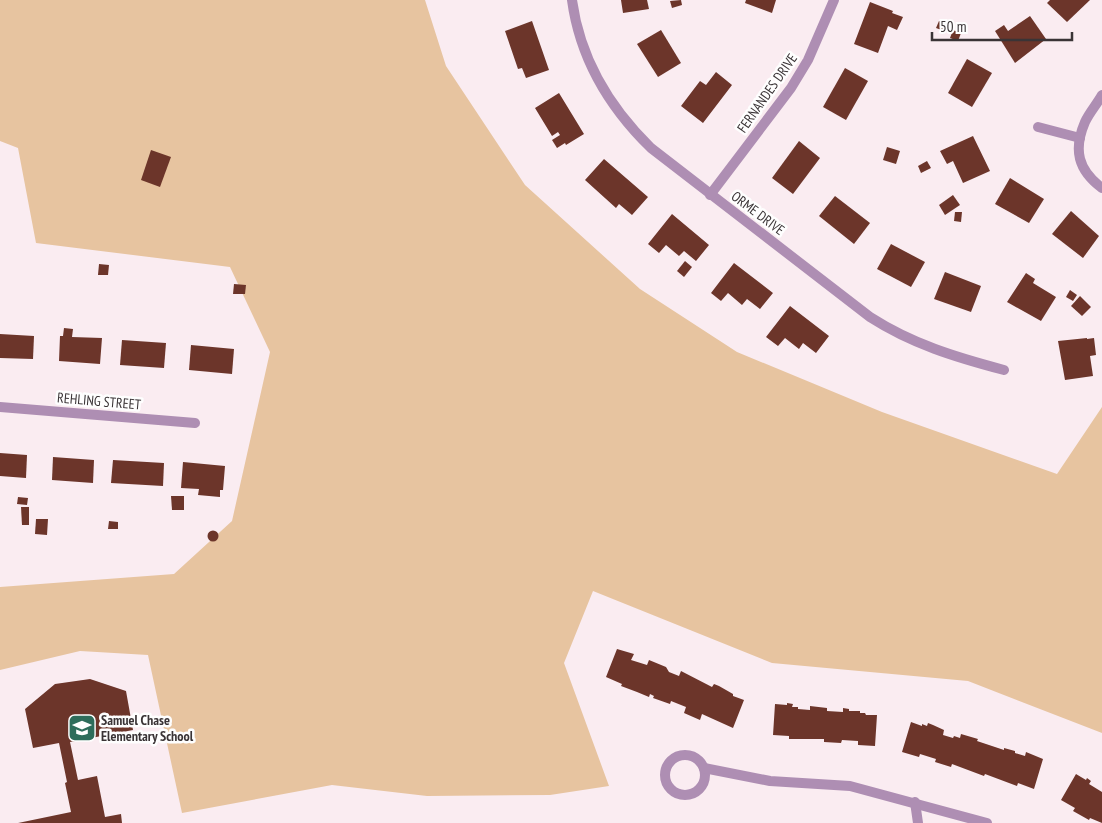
<svg xmlns="http://www.w3.org/2000/svg" width="1102" height="823" viewBox="0 0 1102 823" font-family="'PT Sans Narrow',sans-serif">
<style>
.green{fill:#e7c4a0}
.building{fill:#6c352a}
.lines{fill:none;stroke-linecap:round;stroke-linejoin:round}
.service{stroke:#ae8eb3;stroke-width:10}
.minor{stroke:#ae8eb3;stroke-width:10}
.labels{text-anchor:middle;stroke-width:5;stroke-linejoin:round;paint-order:stroke}
.street-label{font-size:14px;fill:#3a3436;stroke:#fefefe}
.poi-label{font-size:14px;font-weight:bold;fill:#3a3436;stroke:#fefefe;text-anchor:start}
</style>
<rect width="100%" height="100%" fill="#faecf1"/>
<!-- green -->
<path class="green" d="M0,0h425l21,66 79,119 115,104 97,63 145,60 175,62 45,-67v326l-134,-52 -196,-18 -179,-72 -29,72 45,123 -59,9 -123,1 -95,-11 -150,28 -34,-158 -68,-4 -80,19v-83l174,-13 58,-53 38,-169 -40,-85 -194,-24 -18,-95 -18,-7z"/>
<!-- building -->
<g class="building">
<path d="M621,0h26l2,9 -26,4z"/>
<path d="M681,0l1,5 -10,3 -2,-7z"/>
<path d="M746,0h30l-4,13 -27,-10z"/>
<path d="M1050,0h40l-23,22 -20,-19z"/>
<path d="M870,2l23,9 -1,2 11,4 -6,13 -9,-4 -10,27 -24,-9z"/>
<path d="M1030,16l16,23 -31,24 -20,-32 9,-6 4,6z"/>
<path d="M532,21l17,49 -23,8 -4,-10 -4,1 -13,-38z"/>
<path d="M939,21l11,4 -3,7 -11,-4z"/>
<path d="M661,30l20,33 -23,14 -21,-33z"/>
<path d="M953,30l8,3 -3,8 -8,-3z"/>
<path d="M967,59l25,14 -20,34 -24,-14z"/>
<path d="M845,68l23,13 -22,39 -23,-13z"/>
<path d="M716,72l16,13 -29,38 -22,-17 19,-25 6,4z"/>
<path d="M559,93l25,41 -18,11 -1,-2 -8,5 -5,-8 8,-5 -2,-3 -6,4 -17,-28z"/>
<path d="M973,136l17,35 -27,12 -10,-22 -6,3 -7,-13z"/>
<path d="M799,141l21,17 -27,36 -21,-16z"/>
<path d="M887,147l13,4 -4,13 -13,-4z"/>
<path d="M151,150l20,7 -11,30 -19,-7z"/>
<path d="M604,159l44,38 -16,18 -13,-11 -3,4 -31,-28z"/>
<path d="M927,161l4,7 -10,5 -3,-7z"/>
<path d="M1010,178l34,21 -15,24 -34,-19z"/>
<path d="M953,195l7,10 -15,10 -6,-10z"/>
<path d="M835,196l35,27 -16,21 -35,-28z"/>
<path d="M1071,211l28,25 -16,22 -31,-24z"/>
<path d="M955,212h7l-1,10 -7,-1z"/>
<path d="M672,214l37,31 -13,16 -12,-10 -5,5 -13,-11 -7,8 -11,-9z"/>
<path d="M891,244l34,18 -14,25 -34,-18z"/>
<path d="M685,261l7,6 -8,10 -7,-6z"/>
<path d="M734,263l39,30 -13,16 -13,-10 -5,6 -14,-12 -7,8 -10,-8z"/>
<path d="M99,264l10,1 -1,10h-10z"/>
<path d="M945,272l36,14 -10,26 -37,-13z"/>
<path d="M1026,273l9,6 -2,4 23,14 -15,24 -34,-19z"/>
<path d="M234,284l12,1 -1,9h-12z"/>
<path d="M1070,290l7,5 -4,6 -7,-4z"/>
<path d="M1080,296l11,11 -9,9 -11,-10z"/>
<path d="M790,306l39,30 -13,17 -13,-10 -4,6 -14,-11 -7,8 -12,-9z"/>
<path d="M64,328l9,1 -1,8 30,1 -2,26 -41,-3 1,-25h3z"/>
<path d="M0,334l34,2 -1,23 -33,-1z"/>
<path d="M1087,338v1l7,-1 2,17 -6,1 3,20 -28,4 -7,-39z"/>
<path d="M122,340l44,3 -2,25 -44,-3z"/>
<path d="M191,345l43,4 -2,25 -43,-4z"/>
<path d="M0,453l27,2 -1,23 -26,-2z"/>
<path d="M53,457l41,3 -1,23 -41,-3z"/>
<path d="M113,460l51,3 -1,23 -52,-3z"/>
<path d="M183,462l42,4 -2,24h-3v7l-22,-2 1,-6 -18,-1z"/>
<path d="M171,496h13v14h-12z"/>
<path d="M18,497l10,1 -1,7 -10,-1z"/>
<path d="M21,507h8v18h-7z"/>
<path d="M36,519h12l-1,16 -12,-1z"/>
<path d="M109,521l9,1v7h-10z"/>
<circle cx="213" cy="536" r="5.5"/>
<path d="M617,649l17,5 -3,6 16,5 2,-5 17,7 3,5 10,4 2,-5 31,16 2,-3 5,2 14,8v2l11,4 -11,28 -31,-14 -2,6 -16,-7 2,-6 -15,-6 -1,3 -17,-6 1,-2 -4,-2 -1,3 -12,-5 -16,-6 1,-2 -16,-7z"/>
<path d="M90,679l36,12 7,39 -63,12 8,38 19,-4 8,41 16,-3 1,9h-104l53,-11 -6,-29 2,-1 -8,-39 -26,5 -8,-39 30,-25z"/>
<path d="M787,703l6,1 -1,3h6v2l12,1v-4l17,2v3l16,1v-4l6,1v2h11v2h5l1,2h11l-2,31 -17,-1v-4l-16,-1 -1,3 -17,-1v-3h-35v-3l-16,-1 2,-31 12,1z"/>
<path d="M911,722l11,4v-2l5,2 1,-3 5,2 11,5 -1,5 10,3 1,-2 6,2 1,-4 17,5 -1,2 27,9v-2l11,3v2l10,3 1,-4 17,7 -9,30 -16,-6 -1,3 -32,-12 -1,2 -32,-12 -1,3 -16,-5 1,-3 -16,-5 -1,3 -17,-5z"/>
<path d="M1076,774l10,6 1,-2 4,3 -2,3 13,8v31l-12,-5 -1,2 -16,-9 2,-3 -14,-8z"/>
</g>
<g class="lines">
<!-- service -->
<g class="service">
<circle cx="685" cy="775" r="20"/>
<path d="M704,768l66,13 80,5 137,37"/>
<path d="M915,802l3,21"/>
</g>
<!-- minor -->
<g class="minor">
<path d="M572,0c8,59 37,107 79,148l219,169c42,27 85,40 134,53"/>
<path d="M1102,95c-5,9 -13,18 -17,27 -12,28 -7,48 17,66"/>
<path d="M1038,127l42,11"/>
<path d="M710,195l81,-107 17,-28 26,-60"/>
<path d="M0,407l195,16"/>
</g>
</g>
<!-- icons -->
<defs>
<symbol id="school-square" viewBox="-11 -11 22 22"><rect x="-9" y="-9" width="18" height="18" rx="4" fill="#2e6d5b" stroke="#fefefe"/><path d="M0-5L7-2L0 1L-7-2ZM-4 1L0 2.5L4 1V4Q0 6-4 4Z" fill="#fff"/></symbol>
</defs>
<g fill-rule="evenodd">
<use href="#school-square" x="66" y="712" width="32" height="32"/>
</g>
<g class="labels">
<!-- street labels -->
<g class="street-label">
<text transform="translate(767 93) rotate(-55)" y="5">FERNANDES DRIVE</text>
<text transform="translate(758 213) rotate(37)" y="5">ORME DRIVE</text>
<text transform="translate(99 401) rotate(5)" y="5">REHLING STREET</text>
</g>
<!-- poi labels -->
<g class="poi-label">
<text x="101" y="725">Samuel Chase<tspan x="101" dy="16">Elementary School</tspan></text>
</g>
</g>
<!-- scale -->
<path d="M932 32v8h140v-8" fill="none" stroke="#3a3436" stroke-width="2.5"/>
<text x="940" y="32" font-size="15" fill="#3a3436" stroke="#fefefe" stroke-width="4" paint-order="stroke">50 m</text>
</svg>
